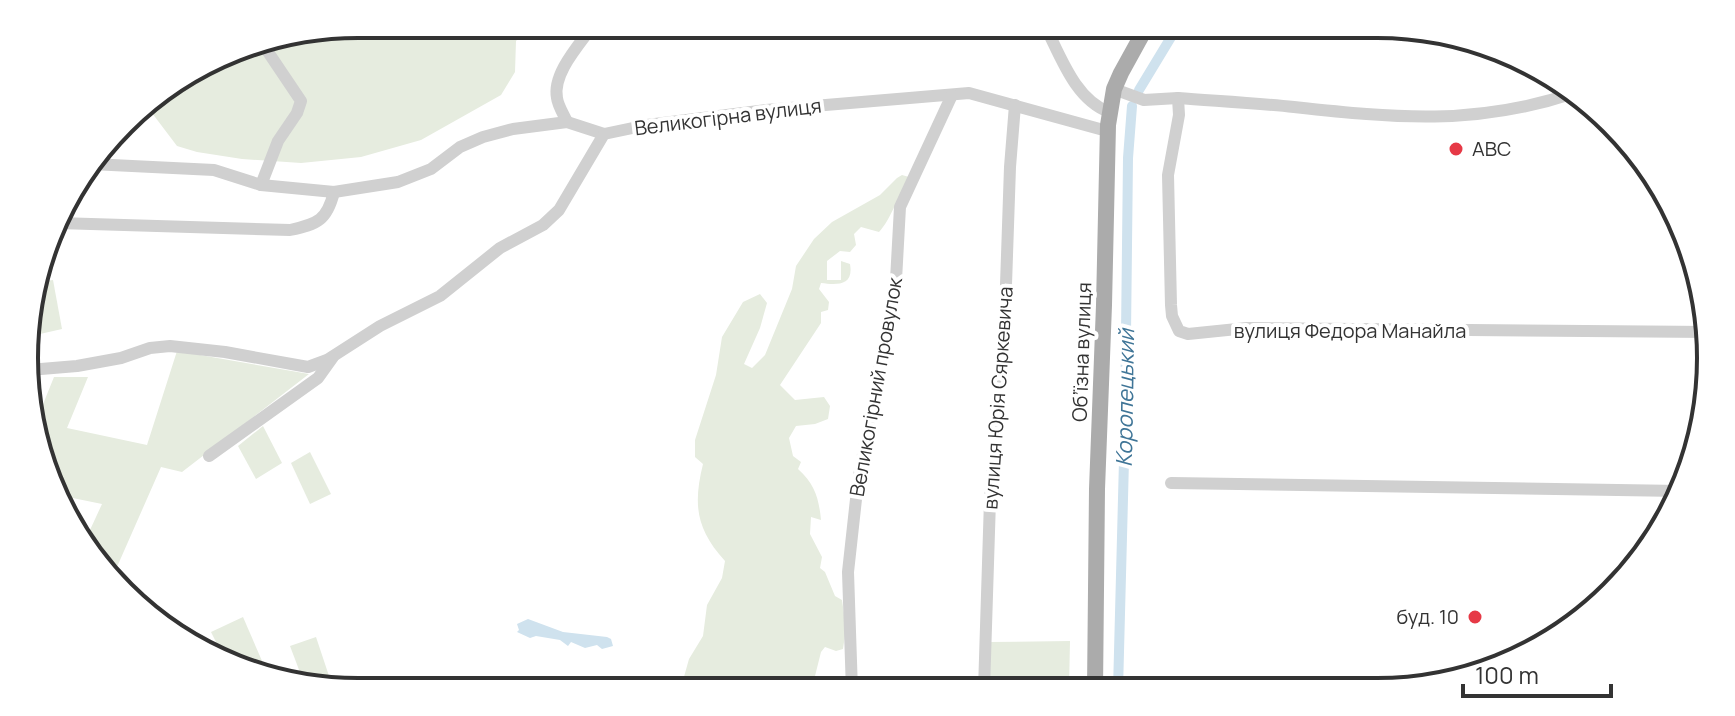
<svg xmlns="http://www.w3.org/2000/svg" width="1735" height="716" viewBox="0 0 1735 716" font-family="Manrope,sans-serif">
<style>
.green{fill:#e6ecdf}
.water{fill:#cfe2ee}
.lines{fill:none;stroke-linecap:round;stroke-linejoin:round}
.canal{stroke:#cfe2ee;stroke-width:10}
.minor{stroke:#d0d0d0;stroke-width:12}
.major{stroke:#ababab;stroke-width:16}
.poi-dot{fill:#e63946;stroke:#fff;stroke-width:3}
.labels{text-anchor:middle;stroke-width:8;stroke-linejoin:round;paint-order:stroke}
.street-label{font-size:20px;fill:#333;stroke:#fff}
.poi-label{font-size:20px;fill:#333;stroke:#fff;text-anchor:start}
.water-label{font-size:22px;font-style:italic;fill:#3f7597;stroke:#fff}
.rim{fill:none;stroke:#333;stroke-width:4}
</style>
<rect width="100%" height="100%" fill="#fff"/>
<!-- green -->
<g class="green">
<path d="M358,24h178l-7,1 -13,16 -1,31 -14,23 -80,45 -60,17 -60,6 -59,-4 -45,-7 -20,-6 -25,-33 -14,-6 112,-65z"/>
<path d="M902,175l7,2c-9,15 -19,44 -30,55l-18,-5 -7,7 2,11 -6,7 -10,-1 -13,10v19h14v-19l9,3c4,22 -13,21 -29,19l-2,6 10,13 -1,8 -7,2v11l-41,62 15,15 29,-3 6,9 -2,13 -13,5 -19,2 -7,12 4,18 8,6 -3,7c17,15 21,30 23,51l-10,-3 -1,17 12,23 -2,11 5,4 10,24 7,4 4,28 -3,21 -7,2 -11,-4 -4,5 -6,24 -8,6 -1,9h-126l9,-32 14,-23 4,-31 15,-27 3,-17c-29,-32 -32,-56 -22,-97l-8,-7v-17l21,-65 6,-38 21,-35 17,-8 7,9 -7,25 -16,36 8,4 13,-13 27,-66 4,-23 18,-27 18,-17 48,-27 17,-17z"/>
<path d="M53,280l9,49 -22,5 -5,-43 3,-9z"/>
<path d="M177,351l132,23 -127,98 -21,-5 -48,109 -13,-16 2,-6 -18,-11 18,-39 -44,-9 -25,-66 21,-52h34l-21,51 80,17z"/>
<path d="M263,426l19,37 -26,16 -18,-33z"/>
<path d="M310,452l21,42 -21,10 -19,-41z"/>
<path d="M243,617l26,60c-37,-6 -43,-14 -58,-45z"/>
<path d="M316,637l14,42 -18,5 -8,-1 -14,-37z"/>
<path d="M1070,641l-1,48h-81l2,-47z"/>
</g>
<!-- water -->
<path class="water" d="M528,619l35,13 44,5 4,2 2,7 -11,3 -5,-4 -12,3 -14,-6 -3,4 -8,-6 -24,-4 -6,2 -13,-6 2,-2 -2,-6z"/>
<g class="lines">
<!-- canal -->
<g class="canal">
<path d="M1139,90l40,-66"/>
<path d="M1118,690l7,-268 3,-264 4,-52"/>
</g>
<!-- minor -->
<g class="minor">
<path d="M1044,24c16,30 30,75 65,88"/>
<path d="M260,40l41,61 -4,12 -19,28 -17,44"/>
<path d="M1114,89l30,11 34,-2c39,3 78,5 116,9 101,11 181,19 280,-14"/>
<path d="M1178,98l1,17 -11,60 3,130 1,11 7,15 9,3 59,-6 462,4"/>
<path d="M567,122c-3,-7 -9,-16 -10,-24 -5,-25 24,-55 37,-74"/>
<path d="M91,164l123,6 47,15 73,7 64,-10 33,-13 29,-22 23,-10 30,-8 54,-7 37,12"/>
<path d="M58,223l232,7c28,-6 37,-10 44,-38"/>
<path d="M29,370l48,-4 44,-8 29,-10 20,-2 55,6 83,15 19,-7 53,-34 60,-30 60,-48 43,-23 16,-15 45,-76 43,-9 119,-15 203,-17 138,38"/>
<path d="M209,456l109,-78 15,-21"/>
<path d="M1171,483l509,8"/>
<path d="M984,690l6,-190 15,-186 5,-147 5,-62"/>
<path d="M852,691l-4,-119 10,-91 38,-201 4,-73 52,-112"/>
</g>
<!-- major -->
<path class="major" d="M1095,690l2,-201 7,-184 4,-180 6,-36 7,-16 27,-49"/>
</g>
<!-- markers -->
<g class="poi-dot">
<circle cx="1456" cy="149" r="8"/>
<circle cx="1475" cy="617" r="8"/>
</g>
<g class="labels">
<!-- street labels -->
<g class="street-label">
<text transform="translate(728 117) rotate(-7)" y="7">Великогірна вулиця</text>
<text x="1350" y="338">вулиця Федора Манайла</text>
<text transform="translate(1082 352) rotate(-88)" y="7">Обʼїзна вулиця</text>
<text transform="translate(876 387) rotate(-80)" y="7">Великогірний провулок</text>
<text transform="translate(998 398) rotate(-86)" y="7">вулиця Юрія Сяркевича</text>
</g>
<!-- poi labels -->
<g class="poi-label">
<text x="1472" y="156">АВС</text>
<text x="1459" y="624" text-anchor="end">буд. 10</text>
</g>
<!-- water labels -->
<g class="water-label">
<text transform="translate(1125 398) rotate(-89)" y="8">Коропецький</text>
</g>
</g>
<!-- crop -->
<path d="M0 0H1735V716H0ZM358 38H1377A320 320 0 0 1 1697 358V358A320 320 0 0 1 1377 678H358A320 320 0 0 1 38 358V358A320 320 0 0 1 358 38Z" fill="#fff" fill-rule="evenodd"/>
<path class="rim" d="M358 38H1377A320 320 0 0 1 1697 358V358A320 320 0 0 1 1377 678H358A320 320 0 0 1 38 358V358A320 320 0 0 1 358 38Z"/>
<!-- scale -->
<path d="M1463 684v12h148v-12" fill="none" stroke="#333333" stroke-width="4"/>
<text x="1475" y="684" font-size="24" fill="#333333" stroke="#ffffff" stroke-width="6" paint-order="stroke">100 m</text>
</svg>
